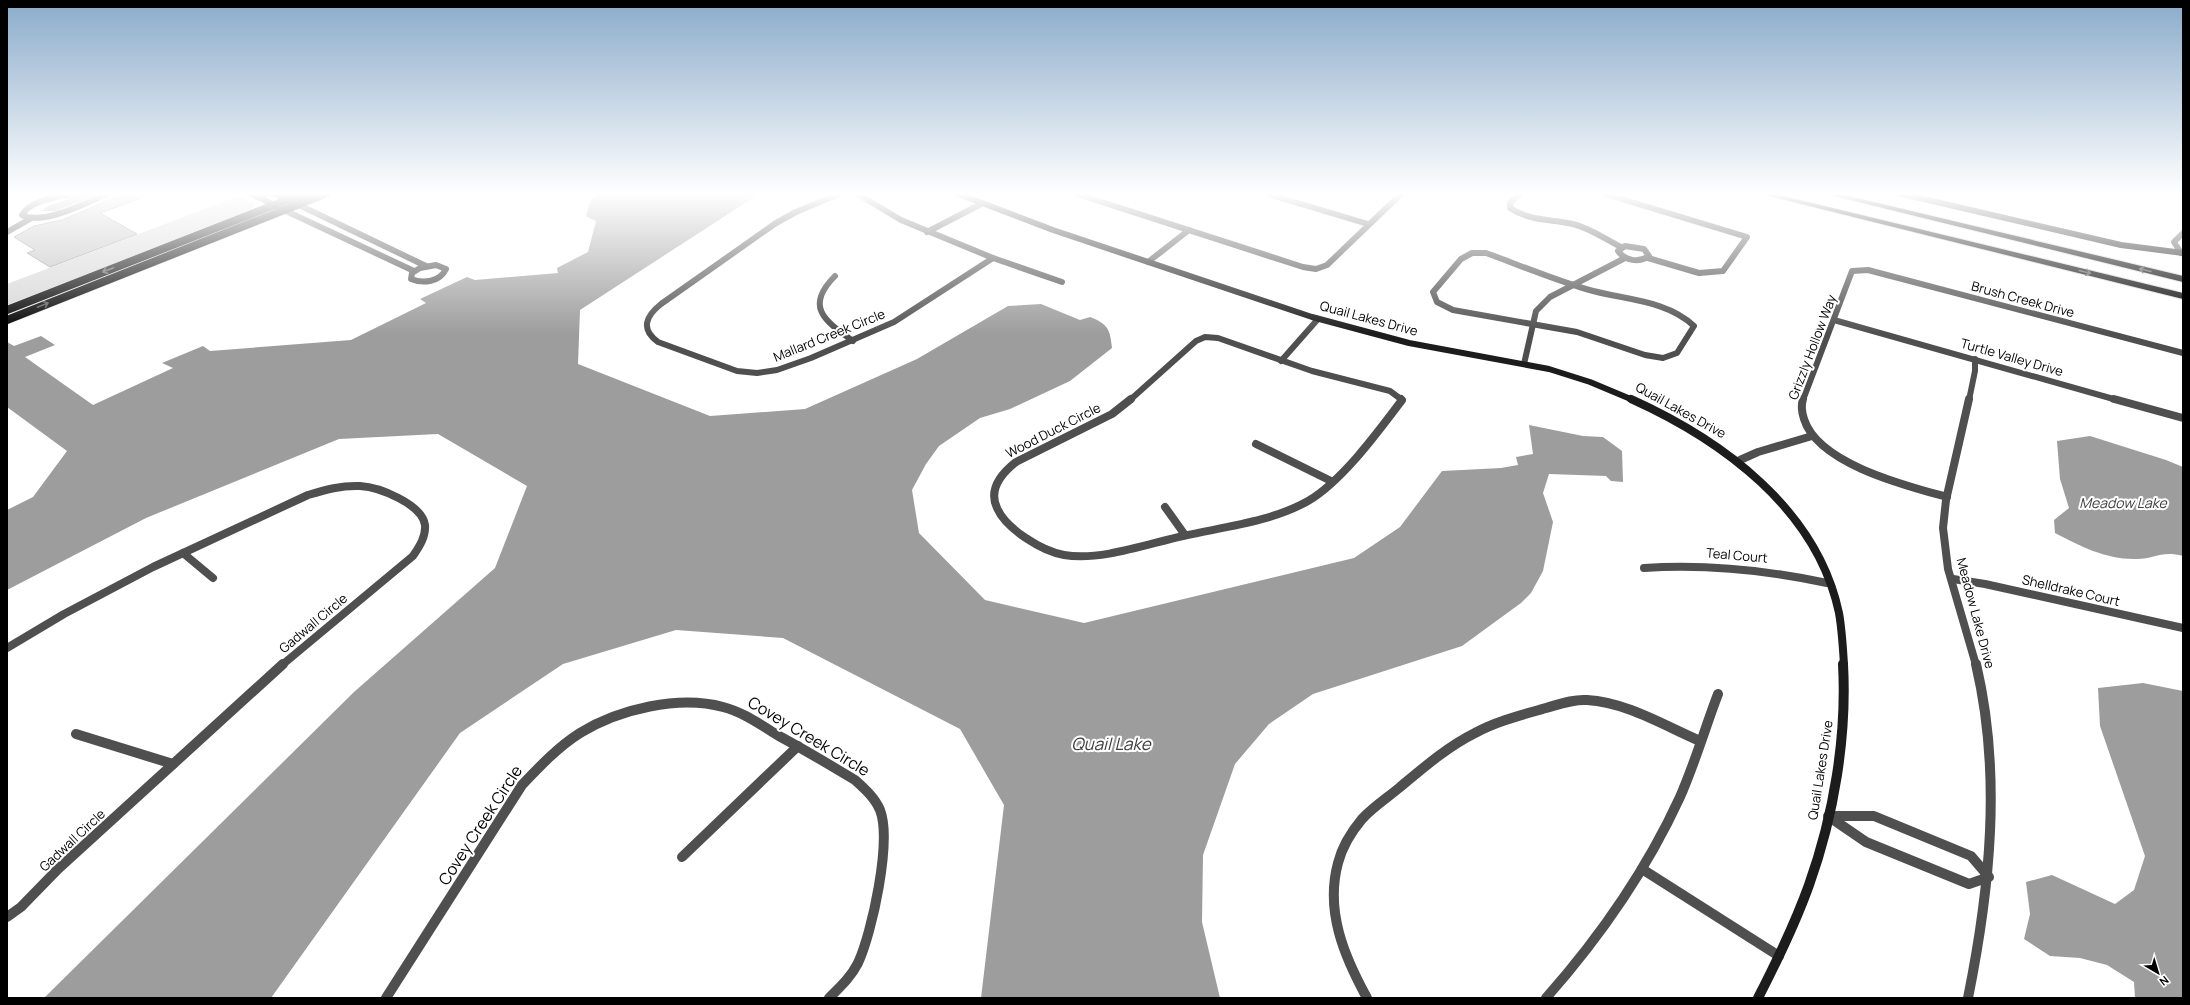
<svg xmlns="http://www.w3.org/2000/svg" width="2190" height="1005" viewBox="0 0 2190 1005" font-family="Manrope,sans-serif">
<style>
.green{fill:#d6d6d6}
.water{fill:#9d9d9d}
.building{fill:#bfbfbf;stroke:#939393}
.lines{fill:none;stroke-linecap:round;stroke-linejoin:round}
.primary-casing{stroke:#dbdbdb;stroke-width:9}
.highway-casing{stroke:#dbdbdb;stroke-width:2}
.street-far2{stroke:#4f4f4f;stroke-width:6}
.street-far1{stroke:#4f4f4f;stroke-width:8}
.street{stroke:#4f4f4f;stroke-width:10}
.secondary-far2{stroke:#1c1c1c;stroke-width:6}
.secondary-far1{stroke:#1c1c1c;stroke-width:8}
.secondary{stroke:#1c1c1c;stroke-width:10}
.primary{stroke:#000;stroke-width:8}
.highway{fill:#000;fill-rule:evenodd}
.oneway{stroke:#595959}
.labels{text-anchor:middle;stroke-width:4;stroke-linejoin:round;paint-order:stroke}
.street-label{font-size:13px;fill:#000;stroke:#fff}
.water-label{font-size:14px;font-style:italic;fill:#3e3e3e;stroke:#fff}
.near-street-label{font-size:16px;fill:#000;stroke:#fff}
.near-water-label{font-size:17px;font-style:italic;fill:#3e3e3e;stroke:#fff}
</style>
<rect width="100%" height="100%" fill="#fff"/>
<!-- green -->
<path class="green" d="M239,196l16,8 -5,7 -243,94v-21z"/>
<!-- water -->
<g class="water">
<path d="M88,193h14l-47,18h-13l6,-5z"/>
<path d="M602,193h162l-8,3 -176,114 -2,54 132,52 95,-7 112,-50 91,-53 33,-2 39,16 10,-3c18,7 20,12 22,31l-42,33 -60,28 -30,9 -41,28 -13,18 -14,26 7,43 66,67 99,23 270,-65 46,-31 42,-56 59,-3 17,-3 -2,-8 17,-3 -4,-29 54,11 20,1 19,14 1,31 -12,-1 -5,-5 -57,-2 -6,19 10,29 -10,49 -12,22 -10,10 -59,43 -149,48 -44,30 -34,40 -32,91 -1,67 18,76h-239l23,-193 -44,-76 -177,-91 -107,-8 -113,34 -103,69 -189,265h-227l310,-306 141,-124 32,-82 -89,-52 -99,5 -193,79 -139,72v-80l26,-13 34,-46 -60,-44v-65l7,4 27,-10 14,9 -30,12 68,48 80,-37 -11,-5 41,-17 7,5 141,-11 75,-37 -6,-4 47,-22 8,3 83,-7 -1,-5 31,-16 8,-31 -10,-5 5,-17z"/>
<path d="M2090,436l76,24 17,7v89c-23,-6 -29,4 -49,3 -29,0 -54,-13 -79,-26l-1,-13 15,-12 -9,-29 -3,-38z"/>
<path d="M2143,683l40,8v307h-48l-1,-16 -27,-17 -27,-7 -30,-2 -26,-17 6,-25 -4,-32 26,-7 63,29 19,-14 11,-34 -45,-130 -2,-38z"/>
</g>
<!-- building -->
<path class="building" d="M126,193l27,1 -53,19 37,21 -87,33 -23,-14 8,-3 -21,-13 20,-11 28,-6z"/>
<g class="lines">
<defs>
<g id="primary">
<path d="M7,310l298,-117"/>
<path d="M7,320l320,-127"/>
</g>
<g id="highway">
<path d="M1757,193h14l412,100v6z"/>
<path d="M1822,193h14l347,83v6z"/>
</g>
</defs>
<!-- primary casing -->
<use href="#primary" class="primary-casing"/>
<!-- highway casing -->
<use href="#highway" class="highway-casing"/>
<!-- street-far2 -->
<g class="street-far2">
<path d="M76,193c-16,4 -45,6 -54,22 22,11 65,-13 88,-22"/>
<path d="M841,193l-45,19 -20,11 -115,81c-15,12 -21,25 -3,38l79,29 20,2 20,-3 34,-12 83,-36 99,-64 -92,-38 -45,-27"/>
<path d="M1074,193l229,74 13,2 11,-4 75,-72"/>
<path d="M1521,193l-11,10v5c19,13 41,11 63,16 17,4 32,15 48,23"/>
<path d="M1602,193l145,44 -24,34 -24,2 -51,-15"/>
<path d="M1271,195l97,29"/>
<path d="M257,197l10,-4"/>
<path d="M297,204l129,62"/>
<path d="M284,210l130,61"/>
<path d="M7,232l23,-13"/>
<path d="M927,232l54,-28"/>
<path d="M1625,246l19,3 5,7c-10,7 -24,5 -31,-5z"/>
<path d="M1472,253h14c33,12 66,26 100,36 36,11 80,10 108,37l-17,27 -14,5 -18,-3 -68,-23 -124,-22 -16,-8 -4,-10 28,-33z"/>
<path d="M2181,253l-7,-11 9,-9"/>
<path d="M993,258l69,24"/>
<path d="M1148,262l41,-32"/>
<path d="M436,265l10,4c-6,13 -23,15 -35,10l1,-6 8,-5z"/>
<path d="M835,276c-31,31 -10,45 18,65"/>
<path d="M1834,320l283,80"/>
<path d="M1281,361l37,-42"/>
<path d="M1524,364l12,-53 14,-14 75,-39"/>
<path d="M1130,400l66,-59 9,-4 13,1 94,33 78,20 12,9"/>
<path d="M1803,400l49,-129 16,-1 315,83"/>
<path d="M1969,400l6,-29v-12"/>
</g>
<!-- street-far1 -->
<g class="street-far1">
<path d="M1131,399l-19,15 -96,48c-14,11 -28,27 -19,46 9,21 45,43 67,47 37,6 83,-11 119,-19 40,-9 88,-14 125,-35 34,-20 70,-69 94,-101l-1,-1"/>
<path d="M1803,399c-2,6 -1,14 1,20 14,45 103,67 143,78"/>
<path d="M1969,399l-23,101 -3,28 5,41 28,96"/>
<path d="M2114,399l69,19"/>
<path d="M1256,444l75,37"/>
<path d="M1740,460l18,-8 54,-16"/>
<path d="M1165,507l20,28"/>
<path d="M183,553l30,25"/>
<path d="M1644,568c62,-4 122,2 183,15"/>
<path d="M1953,579l32,5 198,44"/>
<path d="M7,648l57,-34 89,-47 155,-72c17,-5 34,-10 52,-9 19,1 62,18 65,39 1,12 -6,22 -12,31l-131,109"/>
</g>
<!-- street -->
<g class="street">
<path d="M76,734l97,30"/>
<path d="M1828,816h46l97,40 18,21 -20,7 -103,-42z"/>
<path d="M682,857l116,-111"/>
<path d="M1642,869l137,87"/>
<path d="M7,917l14,-10 37,-38 225,-205"/>
<path d="M386,998l136,-213c18,-19 36,-38 58,-52 39,-24 99,-38 143,-26 20,5 38,18 56,29 26,14 51,29 76,44 10,9 20,18 25,30 12,31 -8,123 -22,153 -7,14 -18,24 -29,35"/>
<path d="M1367,998c-23,-42 -42,-87 -29,-135 4,-16 14,-32 24,-44 11,-12 25,-21 37,-31 24,-20 48,-41 76,-55 22,-12 47,-18 71,-25 14,-4 27,-9 41,-8 39,2 78,26 113,41"/>
<path d="M1546,998c54,-61 100,-127 134,-201 15,-34 25,-69 38,-103"/>
<path d="M1968,998c22,-109 34,-224 8,-334"/>
</g>
<!-- secondary-far2 -->
<g class="secondary-far2">
<path d="M250,193l28,14"/>
<path d="M273,193l18,9"/>
<path d="M956,193l97,37 259,87 97,26 140,26 41,13 43,18"/>
<path d="M1898,193l223,52 62,8"/>
</g>
<!-- secondary-far1 -->
<path class="secondary-far1" d="M1631,399c91,41 186,110 208,214 3,17 4,35 5,52"/>
<!-- secondary -->
<path class="secondary" d="M1758,998c19,-37 37,-74 51,-113 25,-70 38,-148 34,-221"/>
<!-- primary -->
<use href="#primary" class="primary"/>
<!-- highway -->
<use href="#highway" class="highway"/>
</g>
<!-- one-way arrows -->
<defs><path id="oneway-shaft" d="M-6 0H5M1.5-3L5.5 0L1.5 3" fill="none" stroke-width="1.6" stroke-linecap="round" stroke-linejoin="round"/></defs>
<g class="oneway">
<use href="#oneway-shaft" transform="translate(108 270) rotate(159)"/>
<use href="#oneway-shaft" transform="translate(2145 270) rotate(-166)"/>
<use href="#oneway-shaft" transform="translate(2085 272) rotate(14)"/>
<use href="#oneway-shaft" transform="translate(43 305) rotate(-22)"/>
</g>
<!-- sky -->
<linearGradient id="sky" x2="0" y2="1"><stop stop-color="#8aabca"/><stop offset="0.58" stop-color="#fff"/><stop offset="1" stop-color="#fff" stop-opacity="0"/></linearGradient>
<rect width="2190" height="334" fill="url(#sky)"/>
<g class="labels">
<!-- street labels -->
<g class="street-label">
<text transform="translate(2023 299) rotate(15)" y="5">Brush Creek Drive</text>
<text transform="translate(1369 318) rotate(15)" y="5">Quail Lakes Drive</text>
<text transform="translate(829 335) rotate(-22)" y="5">Mallard Creek Circle</text>
<text transform="translate(1812 347) rotate(-69)" y="5">Grizzly Hollow Way</text>
<text transform="translate(2012 357) rotate(16)" y="5">Turtle Valley Drive</text>
<text transform="translate(1681 410) rotate(29)" y="5">Quail Lakes Drive</text>
<text transform="translate(1053 430) rotate(-27)" y="5">Wood Duck Circle</text>
<text transform="translate(1737 555) rotate(5)" y="5">Teal Court</text>
<text transform="translate(2071 590) rotate(13)" y="5">Shelldrake Court</text>
<text transform="translate(1976 613) rotate(75)" y="5">Meadow Lake Drive</text>
<text transform="translate(313 623) rotate(-40)" y="5">Gadwall Circle</text>
<text transform="translate(1820 770) rotate(-81)" y="5">Quail Lakes Drive</text>
<text transform="translate(72 840) rotate(-43)" y="5">Gadwall Circle</text>
</g>
<!-- water labels -->
<g class="water-label">
<text x="2123" y="508">Meadow Lake</text>
</g>
<!-- near-street labels -->
<g class="near-street-label">
<text transform="translate(809 736) rotate(31)" y="6">Covey Creek Circle</text>
<text transform="translate(480 825) rotate(-57)" y="6">Covey Creek Circle</text>
</g>
<!-- near-water labels -->
<g class="near-water-label">
<text x="1111" y="750">Quail Lake</text>
</g>
</g>
<!-- border -->
<rect width="2190" height="1005" fill="none" stroke="#000000" stroke-width="16"/>
<!-- north arrow -->
<g transform="translate(2158 973) rotate(142)" stroke="#ffffff" stroke-width="3" paint-order="stroke">
<path d="M0-3L7 15L0 10L-7 15Z" fill="#000000"/>
<text y="-6" font-size="11" font-weight="bold" text-anchor="middle" fill="#000000">N</text>
</g>
</svg>
